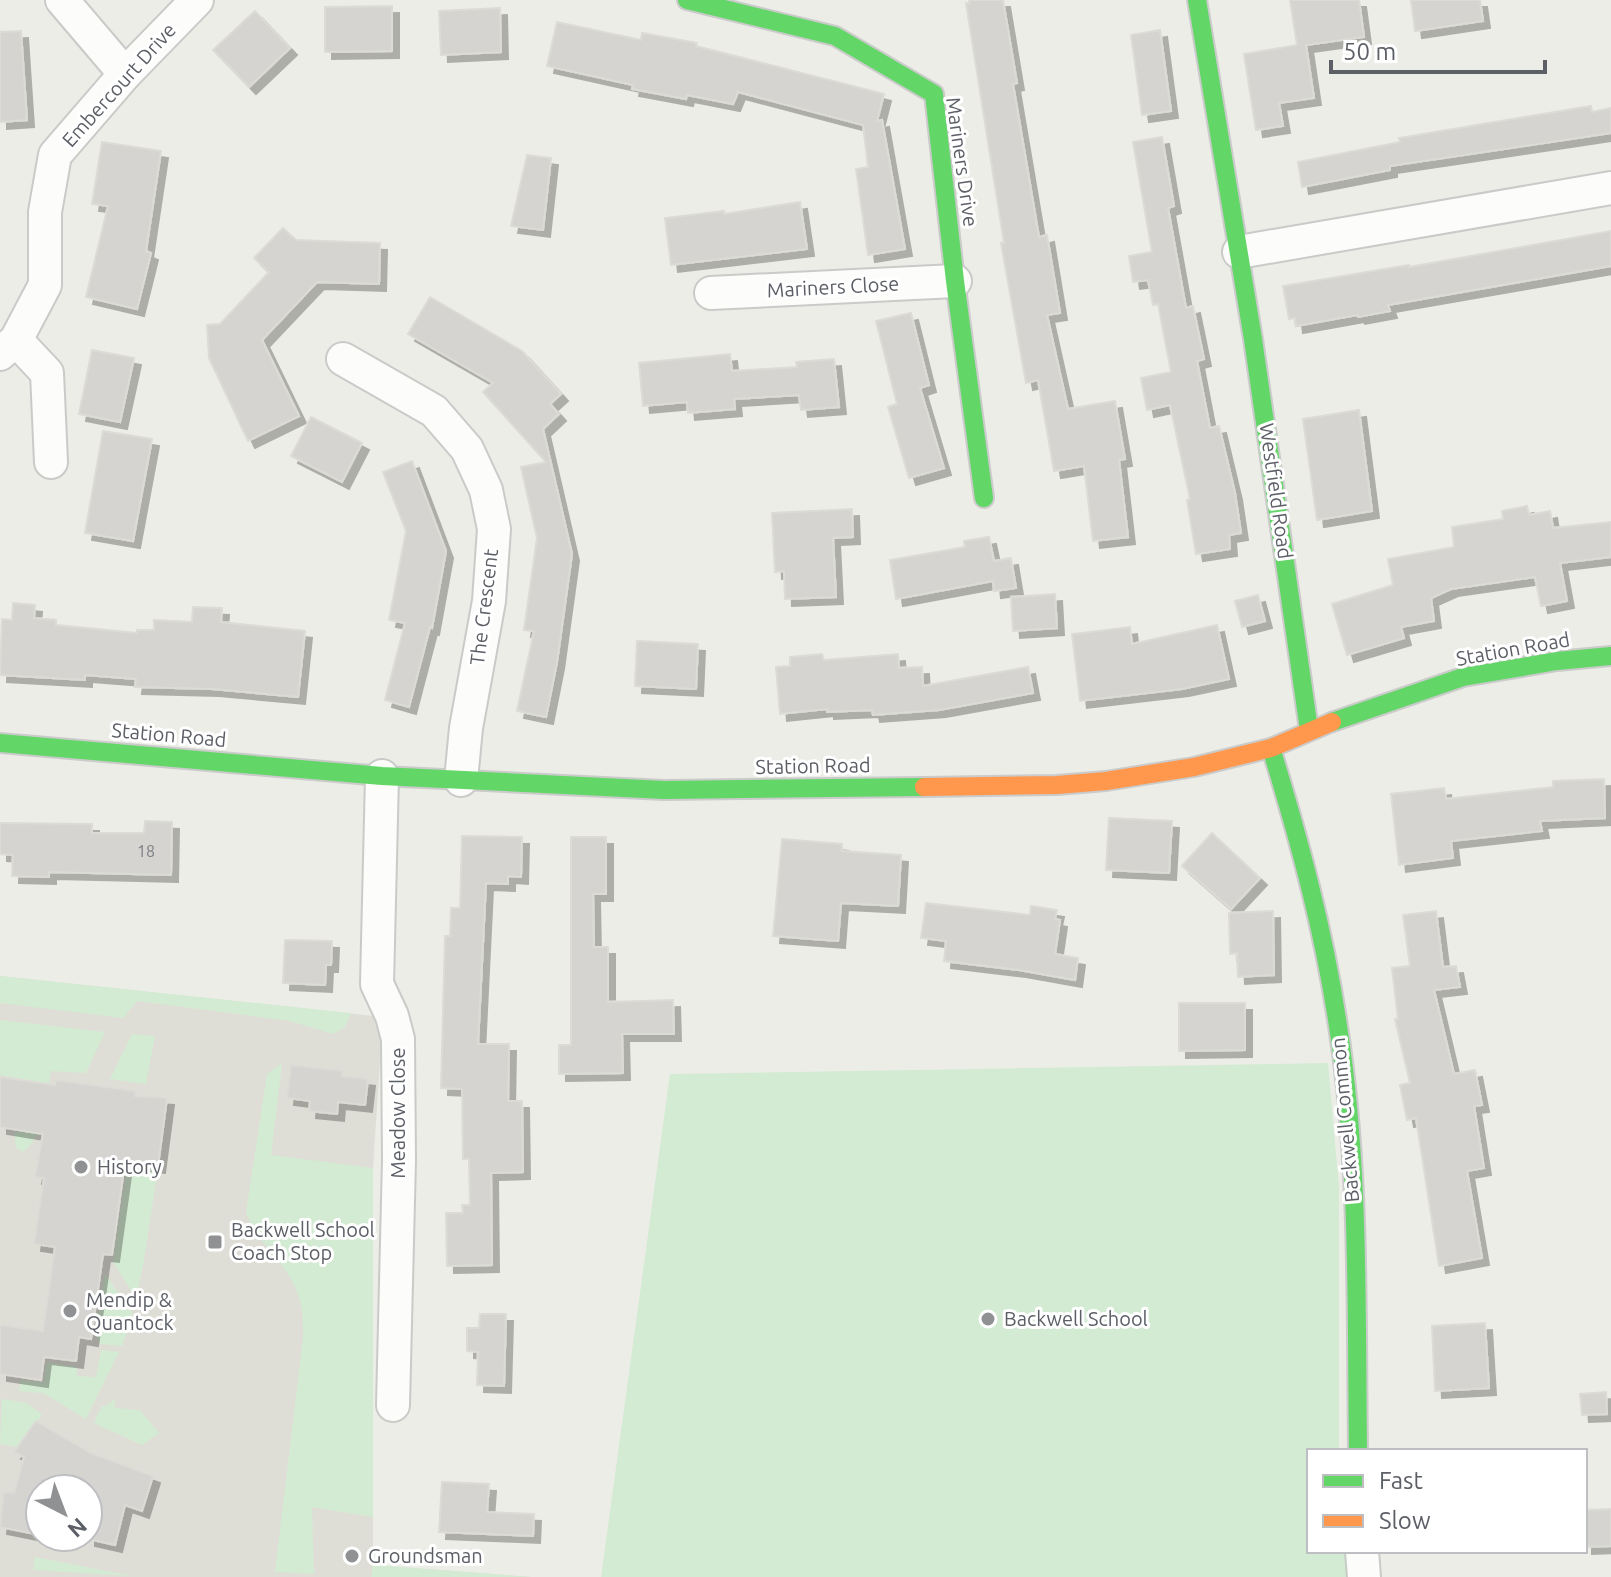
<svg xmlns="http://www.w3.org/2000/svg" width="1611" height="1577" viewBox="0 0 1611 1577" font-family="Ubuntu,sans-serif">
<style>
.education{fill:#dfded6;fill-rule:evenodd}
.green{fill:#d3ebd3}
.building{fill:#d5d4d1;stroke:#dcdbd6;stroke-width:2;filter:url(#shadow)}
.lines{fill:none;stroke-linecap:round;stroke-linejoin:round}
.street-casing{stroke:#c9cbc9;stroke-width:36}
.fast-casing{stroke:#cacbca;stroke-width:22}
.slow-casing{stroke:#cacbca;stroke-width:22}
.street{stroke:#fcfcfb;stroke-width:32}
.fast{stroke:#63d668;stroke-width:18}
.slow{stroke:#ff974d;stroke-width:18}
.poi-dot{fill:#8f9193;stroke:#fff;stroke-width:3}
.labels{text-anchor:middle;stroke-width:6;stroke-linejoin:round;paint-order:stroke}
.number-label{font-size:16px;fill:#7c7e82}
.street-label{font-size:20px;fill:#5c5f66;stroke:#fff}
.poi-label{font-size:20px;fill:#5c5f66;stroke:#fff;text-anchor:start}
</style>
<defs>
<filter id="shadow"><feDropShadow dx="7" dy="7" stdDeviation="0" flood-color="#0004"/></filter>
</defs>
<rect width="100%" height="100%" fill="#edede7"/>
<!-- education -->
<path class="education" d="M0,976l383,41 -10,151v397l159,12h-532zM40,1489h48v48h-48z"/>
<!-- green -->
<g class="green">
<path d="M0,976l351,37 -6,14 -12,7 -43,-13 -153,-20 -14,17 -123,-15z"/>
<path d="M0,1020l105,12 -19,41 -35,-2c-5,26 -4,65 -29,81l-6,-5 -2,-15h8l8,-52 -30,-5z"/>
<path d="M132,1034l23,2 -9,48 -36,-5z"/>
<path d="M282,1063l-11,92 102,13v349l-61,-10 2,67 -39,-2 28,-234c0,-17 0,-35 -8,-51 -12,-27 -37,-43 -49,-75l21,-138z"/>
<path d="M1328,1063l11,124v264h-30v100h39l1,26h-748l69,-503z"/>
<path d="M128,1164l30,4 -15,98 -7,32 -23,-36z"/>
<path d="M105,1274l28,40 -11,32 -21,-2 -6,-9z"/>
<path d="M101,1350l18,2 -33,67 -43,-26 -24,-2 2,-11 23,3 3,-21 30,5v9l19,1z"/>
<path d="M2,1399l25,4 15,12 -24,32 -18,-3z"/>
<path d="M115,1399v9l25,2 19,23 -17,12 -44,-20 -4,-3 8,-16h4z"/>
<path d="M35,1557l97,19 -99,-6z"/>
<path d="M373,1565l159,12h-161z"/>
</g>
<!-- building -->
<g class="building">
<path d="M969,0h34l14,83 -4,1 26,153 8,-2 13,78 -13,2 21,94 47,-8 10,58 -6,1 9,77 -35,4 -9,-75 -30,5 -16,-91 -12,3 -25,-140h3l-38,-240 4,1z"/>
<path d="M1290,0h69l5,37 -58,8 8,53 -35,5 4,23 -27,4 -12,-76 53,-9z"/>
<path d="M1411,0h69l3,21 -68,10z"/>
<path d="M392,6v45l-67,1v-45z"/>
<path d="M500,8l1,44 -60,3 -2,-44z"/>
<path d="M255,11l35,37 -41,39 -36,-37z"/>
<path d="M557,22l84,18 1,-7 55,10 -1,3 188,48 -7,27 5,-1 23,129 -37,6 -12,-86 12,-2 -5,-42 -125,-33 -5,12 -46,-9 -1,4 -54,-10 1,-4 -86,-19z"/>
<path d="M1160,30l11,81 -29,4 -11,-80z"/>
<path d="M21,31l6,89 -27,2v-90z"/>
<path d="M1591,106l1,6 19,-4v25l-221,33v4l-88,17 -4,-25 102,-20 -1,-4z"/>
<path d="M1162,137l12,69 -6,2 18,100 7,-2 11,53 -7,2 13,67 9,-2 16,67 6,40 -12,2 1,14 -34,5 -9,-54 3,-1 -20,-94 -23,5 -6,-32 30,-6 -13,-68 -5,1 -5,-25 -15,2 -4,-26 23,-4 -19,-110z"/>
<path d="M102,142l59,9 -15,100 5,2 -14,56 -51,-12 22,-91 -16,-2z"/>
<path d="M527,155l24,3 -8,72 -32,-4z"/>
<path d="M800,202l7,47 -136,16 -6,-47 59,-7v3z"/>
<path d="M283,228l13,12 84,3 -1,41 -62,-2 -55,58 37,76 -51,25 -39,-83 -2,-33 13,-1 49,-52 -15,-14z"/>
<path d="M1611,231v35l-223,39 2,6 -32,6 -1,-2 -61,11 -1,-8 -6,1 -6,-33 126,-21v2z"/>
<path d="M430,297l92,54 39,43 -11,10 9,10 -16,15 29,125 -15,108 -11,55 -29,-6 17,-80 -10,-1 13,-92 -16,-71 25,-5 -63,-70 10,-9 -85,-49z"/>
<path d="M911,313l18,72 -9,3 24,80 -35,10 -21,-71 9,-3 -21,-83z"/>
<path d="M92,350l42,8 -14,64 -41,-8z"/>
<path d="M730,354l2,17 65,-4 -1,-5 38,-3 5,48 -38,3 -2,-15 -65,4 1,10 -47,4 -1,-11 -44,4 -4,-43z"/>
<path d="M1359,410l13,101 -55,9 -14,-101z"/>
<path d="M311,417l51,26 -20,39 -51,-26z"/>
<path d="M103,431l49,8 -19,102 -48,-8z"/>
<path d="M412,461l34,90 -14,77 -2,-1 -21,80 -24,-7 20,-77 -16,-3 17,-89 -23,-59z"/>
<path d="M1527,506l2,9 21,-4 3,17 58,-6v35l-51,6 7,38 -26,5 -6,-29 -84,12 -20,9 3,23 -33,6 3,11 -57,17 -15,-51 61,-19 -5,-26 66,-12 -2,-20 51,-8 -1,-8z"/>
<path d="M852,509l1,28 -20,1 3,59 -51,2 -1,-28 -9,1 -3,-59z"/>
<path d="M989,537l5,24 17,-3 5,30 -22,3 -1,-10 -97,18 -6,-39 75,-13 -1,-6z"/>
<path d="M1055,594l2,34 -44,3 -2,-34z"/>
<path d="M1258,595l7,26 -23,6 -7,-26z"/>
<path d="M13,603l22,2 -1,13 22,2v5l81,8v-3h17v-10l38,2 1,-15 29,1 -1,14 84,9 -7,66 -86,-8 -77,-2 1,-8 -51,-4v5l-85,-5 2,-56 10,1z"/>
<path d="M1217,625l12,54 -47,10 -102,12 -8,-67 58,-7 2,17z"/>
<path d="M637,641l61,3 -2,45 -61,-3z"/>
<path d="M822,654l2,6 74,-6 1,14 23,-1 1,19 105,-19 5,26 -94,17 -66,5 -1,-5 -45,2v-3l-47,5 -4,-47 14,-1v-9z"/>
<path d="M1604,779l1,39 -65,3 2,10 -91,10 2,17 -54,7 -8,-71 53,-6 2,11 107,-12v-6z"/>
<path d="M1109,818l63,3 -3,52 -63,-3z"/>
<path d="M145,821l27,1 -1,53 -122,-3v5l-37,-1 1,-21 -13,-1v-31l92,1v9h52z"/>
<path d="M1212,833l48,45 -29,31 -49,-43z"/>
<path d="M462,836l60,1 -1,40 -13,-1v8l-22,-1 -8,161h31l-1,57h14l1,71 -32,1 1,92 -45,1 -1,-53h17l-1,-8h8l-1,-46h-6l-1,-70 -21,-1 4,-152h5l1,-28h9z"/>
<path d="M571,837h35v57h-13l1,53h14v55l65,-2 1,34h-52l1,39 -64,1v-29h12z"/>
<path d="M782,839l60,5v7l59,4 -3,51 -57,-3 -3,38 -65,-5z"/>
<path d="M926,903l104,12 1,-9 26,4 -2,9 5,1 -5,34 23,4 -3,22 -56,-10 -75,-9 2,-20 -25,-3z"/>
<path d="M1273,911l1,64 -36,2 -1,-24 -7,1 -1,-41z"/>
<path d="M1436,911l7,56 13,-1 4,21 -26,3 20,84 21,-4 7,35 -8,1 10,62 -17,3 15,87 -43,8 -23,-148 -9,2 -7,-35 10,-2 -15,-64h3l-6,-51 18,-2 -7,-51z"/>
<path d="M285,940l47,1 -1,24h-5l-1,20 -42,-2z"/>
<path d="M1179,1003h66v47l-66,1z"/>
<path d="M291,1065l51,6v5l26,3 -3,26 -27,-3 -1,12 -28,-3 1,-10 -23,-3z"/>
<path d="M0,1077l55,8v-5l80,11v5l32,2 -9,68 -33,-4 -13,93 -9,-1 -12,85 -12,-2 -3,24 -32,-4 -3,23 -41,-6v-49l43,6 12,-84 -21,-3 10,-66 -9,-1 8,-43 -43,-7z"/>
<path d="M480,1314h26l-2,72 -27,-1 1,-33 -11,-1v-23h12z"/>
<path d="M1485,1323l4,65 -54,3 -3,-65z"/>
<path d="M1606,1392l1,22 -25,1 -2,-21z"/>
<path d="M36,1421l55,32 62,23 -11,35 -17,-6 -10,40 -27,-6v-50h-48v46l-40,-8 4,-35 10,1 10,-36 -10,-5z"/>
<path d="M442,1482l47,2 -2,28 47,2 -1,22 -94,-4z"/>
<path d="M1611,1509v37l-26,1v-37z"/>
</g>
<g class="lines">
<defs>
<g id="street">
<path d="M62,0l63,74"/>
<path d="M1239,252l372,-64"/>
<path d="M711,293l244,-12"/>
<path d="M16,340l31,33 4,89"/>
<path d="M0,354l16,-14 29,-55v-73l10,-57 70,-81 72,-74"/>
<path d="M343,359l91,52 33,38 19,41 8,39 -5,72 -23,127 -5,52"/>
<path d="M382,776l-5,208 15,32 6,23 1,121 -6,245"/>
<path d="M1362,1551l2,26"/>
</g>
<g id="fast">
<path d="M687,0l148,36 99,58 21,187 29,217"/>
<path d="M1197,0l56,339 56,391"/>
<path d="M1332,722l131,-45 94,-16 54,-5"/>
<path d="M0,743l382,33 282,14 260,-3"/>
<path d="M1271,748c28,91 53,183 67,278 22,140 18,283 20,425"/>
</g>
<path id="slow" d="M924,787l133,-2 49,-4 88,-14 77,-19 61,-26"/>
</defs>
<!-- street casing -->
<use href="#street" class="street-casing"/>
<!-- fast casing -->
<use href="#fast" class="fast-casing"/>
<!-- slow casing -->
<use href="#slow" class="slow-casing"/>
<!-- street -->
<use href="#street" class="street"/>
<!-- fast -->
<use href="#fast" class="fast"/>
<!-- slow -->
<use href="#slow" class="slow"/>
</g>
<!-- markers -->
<g class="poi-dot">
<circle cx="81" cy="1167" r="8"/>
<rect x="207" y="1234" width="16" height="16" rx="4"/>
<circle cx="70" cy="1311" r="8"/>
<circle cx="988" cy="1319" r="8"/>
<circle cx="352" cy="1556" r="8"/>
</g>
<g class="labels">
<!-- number labels -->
<g class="number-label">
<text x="146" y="857">18</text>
</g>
<!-- street labels -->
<g class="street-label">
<text transform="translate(119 85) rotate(-48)" y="7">Embercourt Drive</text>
<text transform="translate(962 162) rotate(82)" y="7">Mariners Drive</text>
<text transform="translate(833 287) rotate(-3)" y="7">Mariners Close</text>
<text transform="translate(1276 491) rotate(82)" y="7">Westfield Road</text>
<text transform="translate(484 607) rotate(-83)" y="7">The Crescent</text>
<text transform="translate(1513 649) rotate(-10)" y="7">Station Road</text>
<text transform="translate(169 735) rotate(5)" y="7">Station Road</text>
<text transform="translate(813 766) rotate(-1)" y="7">Station Road</text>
<text transform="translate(398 1113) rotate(-90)" y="7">Meadow Close</text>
<text transform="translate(1345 1120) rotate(-95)" y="7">Backwell Common</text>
</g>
<!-- poi labels -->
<g class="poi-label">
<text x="97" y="1174">History</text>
<text x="231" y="1237">Backwell School<tspan x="231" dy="23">Coach Stop</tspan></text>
<text x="86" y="1307">Mendip &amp;<tspan x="86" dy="23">Quantock</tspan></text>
<text x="1004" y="1326">Backwell School</text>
<text x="368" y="1563">Groundsman</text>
</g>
</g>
<!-- legend -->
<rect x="1307" y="1449" width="280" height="104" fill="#ffffff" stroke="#bebfc2" stroke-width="2"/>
<rect x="1323" y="1475" width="40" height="12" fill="#63d668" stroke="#bebfc2" stroke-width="2"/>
<text x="1379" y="1489" font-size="24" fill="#5c5f66">Fast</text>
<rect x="1323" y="1515" width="40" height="12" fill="#ff974d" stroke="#bebfc2" stroke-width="2"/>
<text x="1379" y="1529" font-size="24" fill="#5c5f66">Slow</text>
<!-- north arrow -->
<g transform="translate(64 1513) rotate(138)"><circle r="38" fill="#ffffff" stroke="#bebfc2" stroke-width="2"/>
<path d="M0-6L14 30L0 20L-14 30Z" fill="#8f9193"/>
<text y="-12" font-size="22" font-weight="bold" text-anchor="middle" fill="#5c5f66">N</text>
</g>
<!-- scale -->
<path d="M1331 60v12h214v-12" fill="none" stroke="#5c5f66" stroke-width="4"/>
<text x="1343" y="60" font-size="24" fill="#5c5f66" stroke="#ffffff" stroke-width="6" paint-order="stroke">50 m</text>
</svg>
